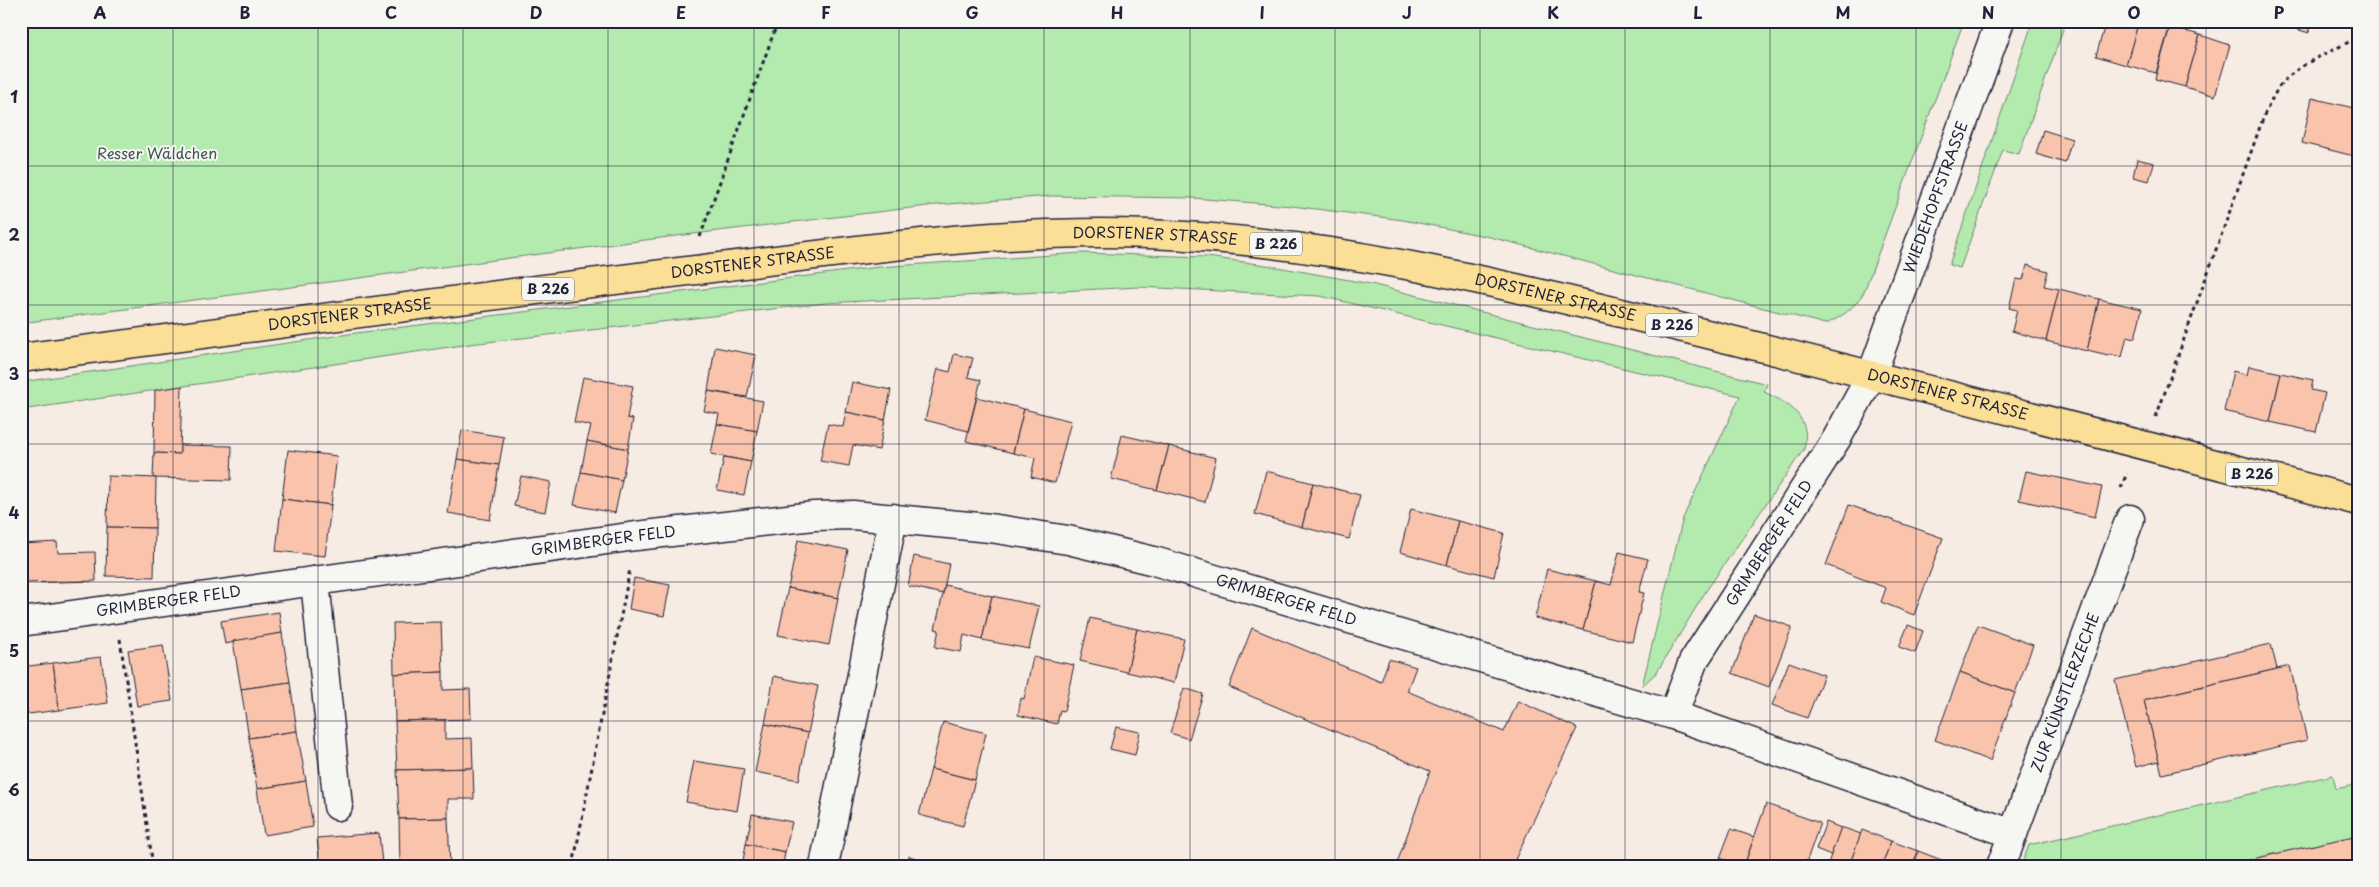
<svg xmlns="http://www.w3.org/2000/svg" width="2379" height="887" viewBox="0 0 2379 887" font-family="'Playpen Sans',sans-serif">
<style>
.green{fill:#b3eaad;stroke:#6a8674}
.building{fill:#fac4ac;stroke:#22223b}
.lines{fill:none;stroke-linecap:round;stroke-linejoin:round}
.minor-casing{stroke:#22223b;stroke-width:31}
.secondary-casing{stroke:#22223b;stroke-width:31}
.primary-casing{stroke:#22223b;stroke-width:31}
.path{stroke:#22223b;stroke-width:3;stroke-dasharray:4 4;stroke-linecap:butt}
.minor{stroke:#f6f6f2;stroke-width:28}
.secondary{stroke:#f6f6f2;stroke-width:28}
.primary{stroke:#fbdf96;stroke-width:28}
.grid{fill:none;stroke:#22223b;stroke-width:1;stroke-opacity:0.55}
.labels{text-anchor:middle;stroke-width:4;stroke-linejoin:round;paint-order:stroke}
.shield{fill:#f6f6f2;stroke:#626272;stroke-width:1}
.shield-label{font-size:14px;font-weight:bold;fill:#22223b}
.park-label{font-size:15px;fill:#465458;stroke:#f6f6f2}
.street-label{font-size:15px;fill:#22223b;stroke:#f6f6f2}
.neatline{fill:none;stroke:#22223b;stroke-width:2}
.grid-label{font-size:16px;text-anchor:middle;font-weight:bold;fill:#22223b}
</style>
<rect width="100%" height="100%" fill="#f7ece4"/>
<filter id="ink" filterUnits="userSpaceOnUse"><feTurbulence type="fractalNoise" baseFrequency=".02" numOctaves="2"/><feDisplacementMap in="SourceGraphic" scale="10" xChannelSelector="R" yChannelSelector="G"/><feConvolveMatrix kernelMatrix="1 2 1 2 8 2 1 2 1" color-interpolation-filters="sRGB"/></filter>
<g filter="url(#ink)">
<!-- green -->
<g class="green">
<path d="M21,21h1943l-100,271c-10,16 -21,25 -39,32l-335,-87 -87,-17 -111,-14 -100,-8 -141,-2 -115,9 -268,32 -647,86z"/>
<path d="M2033,21h33l-47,133 -16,-4 -43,118 -11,-3z"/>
<path d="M1081,253l126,4 59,8 105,19 396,100 -3,8c25,11 48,25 40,57l-98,142 -49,81 -15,14 41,-168 57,-122 -420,-100 -181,-9 -314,16 -355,41 -449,66v-28l335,-49 523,-66z"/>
<path d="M2333,775l3,14 22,-5v82h-337l8,-21z"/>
<path d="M21,854l50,12h-50z"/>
</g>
<!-- building -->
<g class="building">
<path d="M2106,21h33l-13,44 -30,-9z"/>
<path d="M2139,21l32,1 -15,51 -30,-8z"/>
<path d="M2270,21h43l-4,12z"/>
<path d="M2170,27l30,8 -15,52 -30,-8z"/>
<path d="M2200,35l30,10 -15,51 -30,-9z"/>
<path d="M2312,98l46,11v48l-56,-14z"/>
<path d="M2043,130l29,9 -7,24 -29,-9z"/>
<path d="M2137,159l17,4 -5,18 -16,-4z"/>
<path d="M2027,265l21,6 -4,15 15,3 -13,52 -34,-10 5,-21 -8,-2 7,-29 7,1z"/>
<path d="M2059,289l40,10 -12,52 -41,-10z"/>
<path d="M2099,299l43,10 -7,29 -8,-2 -5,21 -13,-3 -1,2 -21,-5z"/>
<path d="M715,347l41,8 -9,42 -39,-6z"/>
<path d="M954,354l19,4 -5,19 13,3 -13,51 -43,-11 13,-51 12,3z"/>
<path d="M2249,366l32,7 -11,49 -46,-11 9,-40 14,4z"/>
<path d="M2281,373l32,7 -2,10 14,3 -9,39 -46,-10z"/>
<path d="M583,377l50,9 -6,32 6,1 -5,30 -41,-8 4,-15 -17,-4z"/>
<path d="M852,382l39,8 -6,30 -39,-8z"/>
<path d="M182,386l-2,68 -26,-1 1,-63z"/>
<path d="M708,391l55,10 -6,30 -40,-7 2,-10 -15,-3z"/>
<path d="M977,397l47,12 -11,44 -47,-12z"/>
<path d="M1024,409l47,12 -16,62 -24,-6 4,-19 -22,-5z"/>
<path d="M846,412l39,8 -6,30 -26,-5 -4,21 -29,-5 8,-37 15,3z"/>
<path d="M717,424l40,7 -6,31 -40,-8z"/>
<path d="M462,430l42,7 -5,28 -42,-6z"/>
<path d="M1122,435l47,11 -12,44 -46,-11z"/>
<path d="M587,441l41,8 -6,31 -41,-8z"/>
<path d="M180,445l52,1 -1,34 -78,-2 1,-25 26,1z"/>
<path d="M1169,446l47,12 -11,44 -48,-12z"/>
<path d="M288,450l49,6 -6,49 -49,-6z"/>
<path d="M724,457l27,5 -7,33 -27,-5z"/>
<path d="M457,459l42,6 -9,55 -42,-7z"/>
<path d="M1266,471l47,12 -11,44 -47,-13z"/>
<path d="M2026,471l76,16 -7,30 -76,-17z"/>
<path d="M581,472l41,8 -7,33 -41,-8z"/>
<path d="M108,476l48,2 -1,50 -48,-1z"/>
<path d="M521,476l30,6 -6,30 -31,-6z"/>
<path d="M1313,483l47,12 -11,44 -47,-12z"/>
<path d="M282,499l49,6 -6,51 -49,-5z"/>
<path d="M1849,505l94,33 -29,77 -33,-13 5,-14 -60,-23z"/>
<path d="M1411,509l47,12 -11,44 -47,-13z"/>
<path d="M1458,521l46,12 -10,44 -47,-12z"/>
<path d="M107,527l48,1 -1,49 -48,-1z"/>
<path d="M798,540l50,10 -10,48 -50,-10z"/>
<path d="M57,542l1,11 37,-1 1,29 -75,2v-39z"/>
<path d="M1619,552l29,7 -9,33 5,1 -12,49 -49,-12 13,-49 15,4z"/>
<path d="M914,556l35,8 -6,30 -35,-8z"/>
<path d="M1547,569l49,12 -13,49 -48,-12z"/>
<path d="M634,578l36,7 -6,31 -35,-7z"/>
<path d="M945,585l47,11 -10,44 -18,-5 -3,17 -26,-5 4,-17 -4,-1z"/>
<path d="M788,588l50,10 -9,47 -51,-10z"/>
<path d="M992,596l47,10 -10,43 -47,-9z"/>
<path d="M279,612l3,21 -57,11 -4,-23z"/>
<path d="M1754,614l38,13 -23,60 -37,-14z"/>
<path d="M1090,618l47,11 -10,43 -47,-11z"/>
<path d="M441,622l2,50 -49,2 -1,-51z"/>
<path d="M1908,625l15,6 -8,22 -16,-6z"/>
<path d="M1978,625l55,20 -18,48 -55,-21z"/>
<path d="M1252,628l129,54 8,-23 27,8 -9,24 97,41 14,-31 59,27 -65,138h-116l34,-95 -201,-84z"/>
<path d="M1137,629l47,10 -10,44 -47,-11z"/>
<path d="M282,633l8,49 -49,7 -8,-48z"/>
<path d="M2271,644l6,25 -133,31 15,61 -23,6 -21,-87z"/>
<path d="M163,645l9,56 -35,5 -9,-56z"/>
<path d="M101,657l7,46 -49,7 -6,-47z"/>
<path d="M1033,657l41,8 -10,46 -4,-1 -3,14 -39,-9 3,-17 3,1z"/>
<path d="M1789,662l35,13 -17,43 -35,-13z"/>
<path d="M53,663l6,47 -38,5v-48z"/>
<path d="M2290,666l17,74 -145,34 -18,-74z"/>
<path d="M443,672v18l27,-1 1,30 -76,2 -1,-47z"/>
<path d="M1960,672l55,21 -25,68 -55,-21z"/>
<path d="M774,676l44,10 -10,47 -43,-9z"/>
<path d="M290,682l7,49 -48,7 -8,-49z"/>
<path d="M1184,688l19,6 -14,45 -19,-6z"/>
<path d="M445,720v19l27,-1 1,30 -76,2 -2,-49z"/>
<path d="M943,722l43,11 -11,47 -44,-11z"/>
<path d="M765,724l43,9 -9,47 -44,-8z"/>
<path d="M1116,727l24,5 -5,23 -25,-6z"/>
<path d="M297,731l9,50 -49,8 -8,-51z"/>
<path d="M694,761l50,8 -7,42 -51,-9z"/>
<path d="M473,768l1,31h-26v19l-49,1 -2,-49z"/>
<path d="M931,769l44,11 -12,46 -44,-11z"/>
<path d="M306,781l7,46 -49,8 -7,-46z"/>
<path d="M1766,804l54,19 -15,43h-61z"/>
<path d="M752,814l40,8 -7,30 -39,-8z"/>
<path d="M448,818l2,48h-50l-1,-47z"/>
<path d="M1826,822l15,6 -10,27 -15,-6z"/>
<path d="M1841,827l20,7 -12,32h-22z"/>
<path d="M1731,829l23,8 -10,29 -24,-8z"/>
<path d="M1862,830l29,11 -9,25h-33z"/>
<path d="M379,833l3,31 -62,2 -3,-28z"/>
<path d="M2358,835v31h-136z"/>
<path d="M1891,841l27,10 -5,15h-31z"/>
<path d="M746,844l39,8 -2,14h-41z"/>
<path d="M1918,851l34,13 -1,2h-38z"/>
<path d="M909,856l36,10h-38z"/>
</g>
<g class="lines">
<defs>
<g id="minor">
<path d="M315,581l23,225"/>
<path id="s1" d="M21,622l615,-86 178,-20 39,-1 137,13 78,12 86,21 519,154 340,119"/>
<path id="s2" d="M1673,715l20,-53 144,-224 35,-64"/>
<path d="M824,866l69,-348"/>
<path id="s3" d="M2001,866l129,-347"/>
</g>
<g id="secondary">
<path id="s4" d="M1872,374l128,-353"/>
</g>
<g id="primary">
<path id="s5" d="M21,358c225,-29 450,-61 675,-88 150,-18 300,-42 452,-36 187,7 358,51 539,95 224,55 447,114 671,172"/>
</g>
</defs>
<!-- minor casing -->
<use href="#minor" class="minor-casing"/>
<!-- secondary casing -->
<use href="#secondary" class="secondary-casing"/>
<!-- primary casing -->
<use href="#primary" class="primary-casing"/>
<!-- path -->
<g class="path">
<path d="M700,237l78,-216"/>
<path d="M2156,417l109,-304c5,-9 10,-22 17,-30 20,-22 50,-31 76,-46"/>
<path d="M2121,488l6,-15"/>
<path d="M120,639l33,227"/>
<path d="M573,866l57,-297"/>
</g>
<!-- minor -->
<use href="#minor" class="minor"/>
<!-- secondary -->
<use href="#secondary" class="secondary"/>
<!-- primary -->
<use href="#primary" class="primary"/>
</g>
</g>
<!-- grid -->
<path class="grid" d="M173,21v845M318,21v845M463,21v845M608,21v845M754,21v845M899,21v845M1044,21v845M1190,21v845M1335,21v845M1480,21v845M1625,21v845M1770,21v845M1916,21v845M2061,21v845M2206,21v845M21,166h2337M21,305h2337M21,444h2337M21,582h2337M21,721h2337"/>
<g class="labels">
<!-- shield labels -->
<g class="shield">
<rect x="1250" y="232.5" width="52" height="23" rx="4"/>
<rect x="522" y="277.5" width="52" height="23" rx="4"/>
<rect x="1646" y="313.5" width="52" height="23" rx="4"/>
<rect x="2226" y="462.5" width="52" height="23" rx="4"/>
</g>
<g class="shield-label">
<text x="1276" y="249">B 226</text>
<text x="548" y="294">B 226</text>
<text x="1672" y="330">B 226</text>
<text x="2252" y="479">B 226</text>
</g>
<!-- park labels -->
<g class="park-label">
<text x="157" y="159">Resser Wäldchen</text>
</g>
<!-- street labels -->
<g class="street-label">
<text dy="5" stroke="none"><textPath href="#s4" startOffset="188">WIEDEHOPFSTRASSE</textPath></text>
<text dy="5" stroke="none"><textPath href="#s5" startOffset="1142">DORSTENER STRASSE</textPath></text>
<text dy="5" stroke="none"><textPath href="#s5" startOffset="738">DORSTENER STRASSE</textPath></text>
<text dy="5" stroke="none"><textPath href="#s5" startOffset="1548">DORSTENER STRASSE</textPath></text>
<text dy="5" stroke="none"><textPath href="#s5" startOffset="332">DORSTENER STRASSE</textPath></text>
<text dy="5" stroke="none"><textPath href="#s5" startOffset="1952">DORSTENER STRASSE</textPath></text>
<text dy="5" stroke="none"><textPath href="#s1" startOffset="588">GRIMBERGER FELD</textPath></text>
<text dy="5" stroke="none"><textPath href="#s2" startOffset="198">GRIMBERGER FELD</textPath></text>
<text dy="5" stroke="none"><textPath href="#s1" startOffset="1282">GRIMBERGER FELD</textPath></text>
<text dy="5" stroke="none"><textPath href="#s1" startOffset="149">GRIMBERGER FELD</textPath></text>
<text dy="5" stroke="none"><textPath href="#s3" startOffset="185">ZUR KÜNSTLERZECHE</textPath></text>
</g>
</g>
<!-- margin -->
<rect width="2379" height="887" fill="none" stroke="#f6f6f2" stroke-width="55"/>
<rect x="28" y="28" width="2324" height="832" class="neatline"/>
<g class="grid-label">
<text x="100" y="19">A</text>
<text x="245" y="19">B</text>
<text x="391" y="19">C</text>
<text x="536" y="19">D</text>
<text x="681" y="19">E</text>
<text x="826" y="19">F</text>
<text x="972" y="19">G</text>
<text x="1117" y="19">H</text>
<text x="1262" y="19">I</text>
<text x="1407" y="19">J</text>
<text x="1553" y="19">K</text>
<text x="1698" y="19">L</text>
<text x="1843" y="19">M</text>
<text x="1988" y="19">N</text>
<text x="2134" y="19">O</text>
<text x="2279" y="19">P</text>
<text x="14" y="103">1</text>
<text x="14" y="241">2</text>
<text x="14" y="380">3</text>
<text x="14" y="519">4</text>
<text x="14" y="657">5</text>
<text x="14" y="796">6</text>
</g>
</svg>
